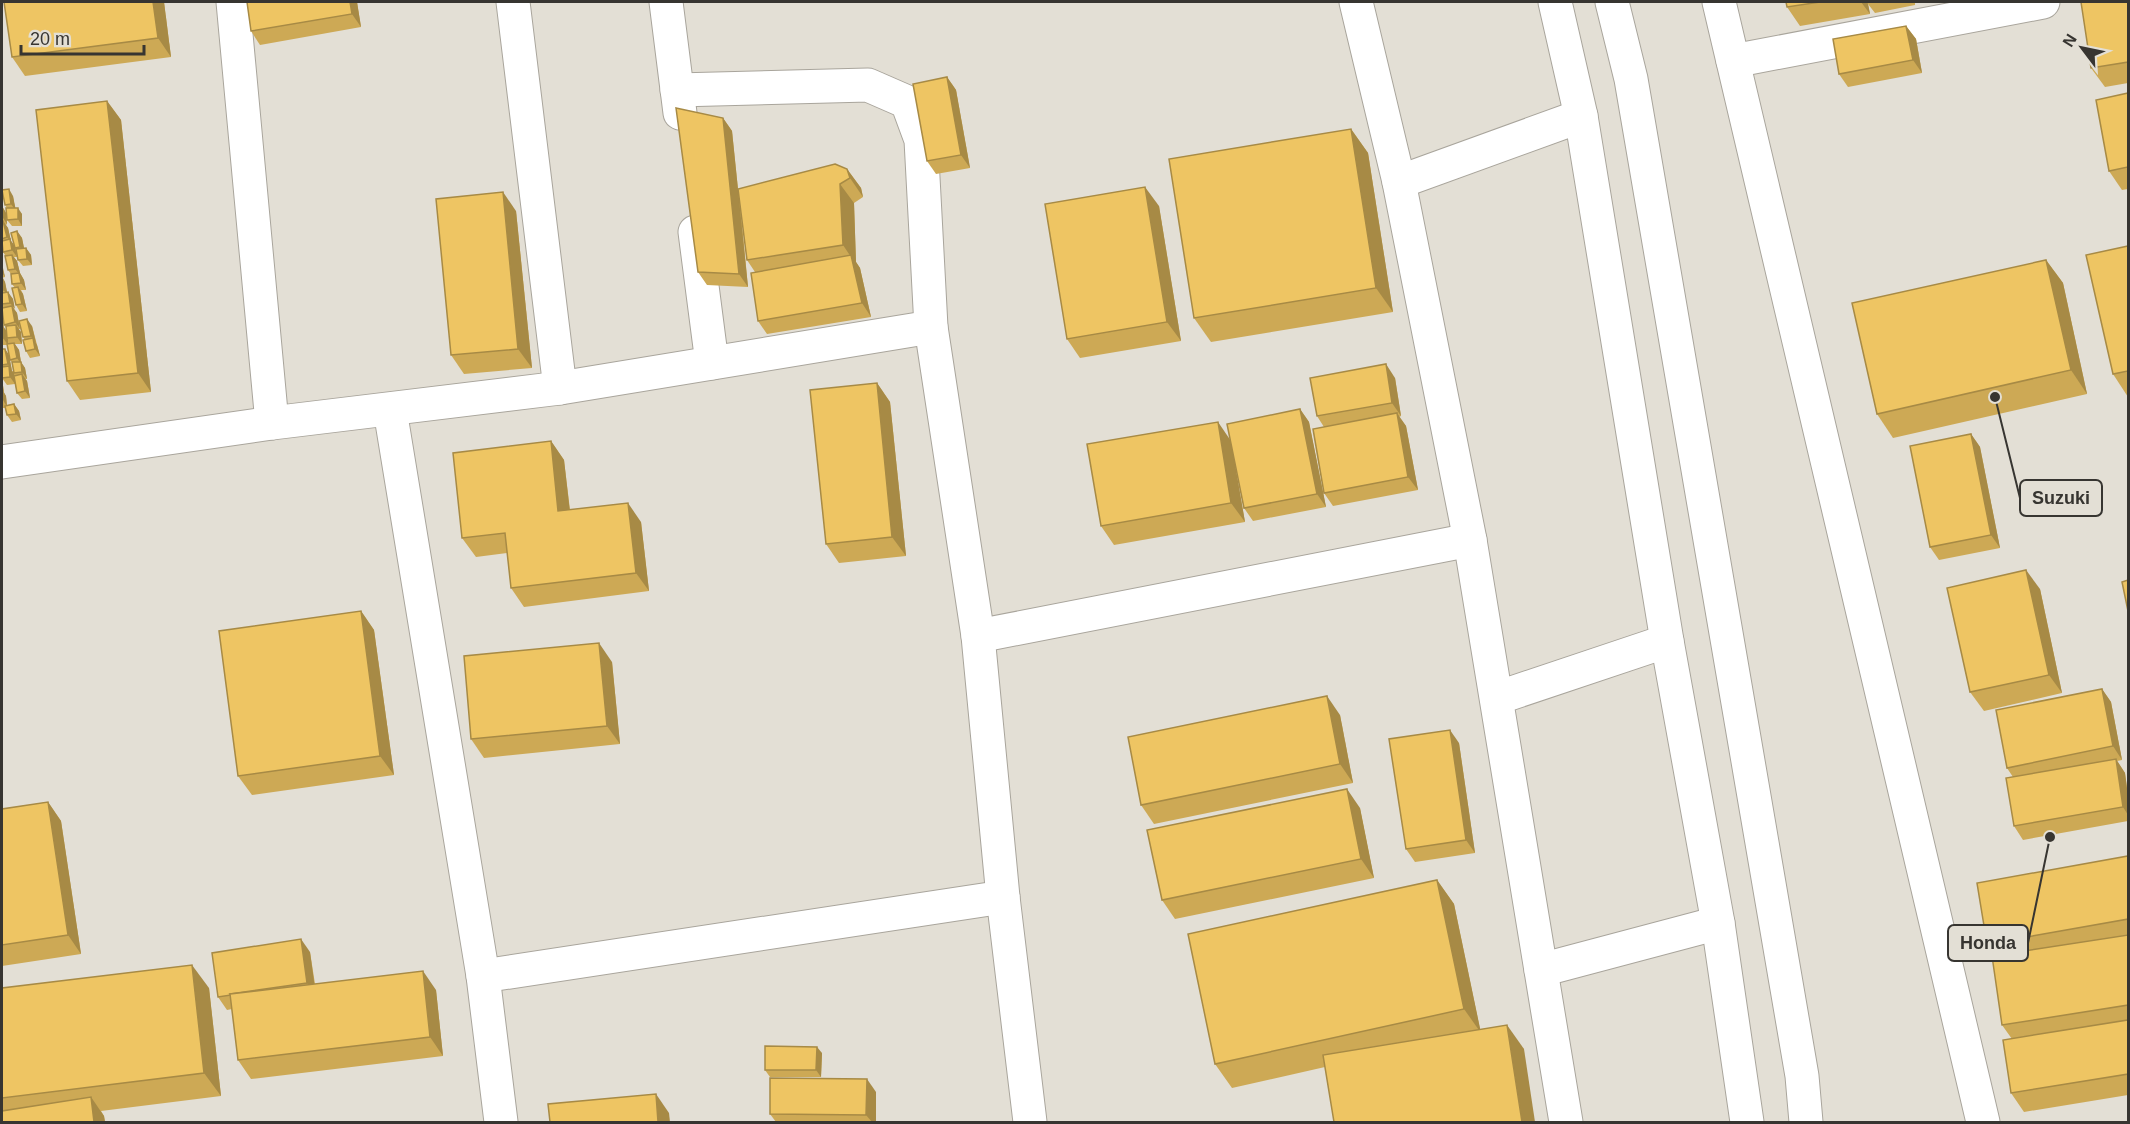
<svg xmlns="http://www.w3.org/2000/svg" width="2130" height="1124" viewBox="0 0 2130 1124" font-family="Arial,sans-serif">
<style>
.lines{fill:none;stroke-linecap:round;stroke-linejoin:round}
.minor-casing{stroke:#a9a59c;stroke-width:35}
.major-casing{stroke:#a9a59c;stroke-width:35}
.minor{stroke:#fff;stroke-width:33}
.major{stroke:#fff;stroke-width:33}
.wall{fill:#cda955}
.shaded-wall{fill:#a78a45}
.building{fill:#eec563;stroke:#a78a45;stroke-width:1.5}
.leader{fill:none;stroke:#373531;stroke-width:2}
.callout-dot{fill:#373531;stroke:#e3dfd5;stroke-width:2}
.callout{fill:#e3dfd5;stroke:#373531;stroke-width:2}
.callout-label{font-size:18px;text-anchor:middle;font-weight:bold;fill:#373531}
</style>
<rect width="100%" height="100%" fill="#e3dfd5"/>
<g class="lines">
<defs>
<g id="minor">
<path d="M233,2l39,421"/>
<path d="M513,2l47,386"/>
<path d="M666,2l14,111"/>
<path d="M1356,2l43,180"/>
<path d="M1719,2l264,1120"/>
<path d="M1733,61l310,-59"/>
<path d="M677,90l191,-5 39,17 14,38 10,187 47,309 25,261 27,225"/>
<path d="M695,232l17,131"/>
<path d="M390,410l93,566 18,146"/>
<path d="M2,462l270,-39 288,-35 371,-61"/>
<path d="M978,636l492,-96"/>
<path d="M1497,698l170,-57"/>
<path d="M1541,970l177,-47"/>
<path d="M483,976l520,-79"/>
<path d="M1566,1122l-96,-582 -71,-358 182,-66"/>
</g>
<g id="major">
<path d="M1555,2l26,114 86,525 51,282 29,199"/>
<path d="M1612,2l19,77 171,997 4,46"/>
</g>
</defs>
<!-- minor casing -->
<use href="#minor" class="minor-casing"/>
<!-- major casing -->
<use href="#major" class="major-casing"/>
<!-- minor -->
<use href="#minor" class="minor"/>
<!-- major -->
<use href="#major" class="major"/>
</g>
<!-- wall -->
<g class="wall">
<path d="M164,2l7,55 -146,19 -13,-19z"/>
<path d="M247,2h110l4,25 -101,18 -9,-14z"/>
<path d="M1786,2h129v3l-40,8 -7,-9 2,10 -70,12 -13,-19z"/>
<path d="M2128,2v81l-23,4 -14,-19z"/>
<path d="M1906,26l10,13 6,34 -74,14 -9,-13z"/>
<path d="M947,77l9,13 14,78 -34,6 -9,-13z"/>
<path d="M2128,93v96l-6,1 -13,-19z"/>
<path d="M107,101l14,19 30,272 -71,8 -13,-19z"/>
<path d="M723,118l9,13 6,58 109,-20 14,19 2,9 -9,6 2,59 4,6 11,49 -104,17 -9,-13 -3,-49 -8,-12 -8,-68 9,95 -41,-2 -9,-13z"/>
<path d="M1351,129l17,24 25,159 -182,30 -17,-24z"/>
<path d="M13,196l2,12 7,6v12h-10l-5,-6v-12l-2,-3z"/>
<path d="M2,206l4,7 1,11 -1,1 2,3 3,13 3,5 3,-15 5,7 2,10h2l5,7 1,10 -9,1 -5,-6 -2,-10 -1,-2 2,9h-3l3,4 3,12 4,7 2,10h-5l2,4 4,17 -7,1 -4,-7 -1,-17 -3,-4 -1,-10 -3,-4 -3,-15 -2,-3 -1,-12z"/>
<path d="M1159,206l22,135 -101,17 -13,-19z"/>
<path d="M516,211l16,157 -68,6 -13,-19z"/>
<path d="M2128,246v151l-15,-23z"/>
<path d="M2046,260l17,23 24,111 -194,44 -16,-24z"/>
<path d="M2,266l3,11 -3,1 3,4 2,10 6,7 1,10 3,4 3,16h-2l3,3 1,12h-7l4,6 2,12 4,6 2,11h-2l2,2 3,17 -8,1 -5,-6 -2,-9 -8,1 -5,-7v-29h3l4,6 3,16 2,1 -2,-10 -2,-2 -2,-15h-6v-19l4,5v-4l-2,-2 -1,-17 -1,-2z"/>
<path d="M32,326l8,30 -10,2 -4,-7 -1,-11 -2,-3z"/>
<path d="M2,378l2,15 2,3 1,9 7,-1 5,7 2,9 -9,2 -5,-7 -2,-7h-3z"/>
<path d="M1395,378l6,38 -2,1 7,9 12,64 -85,16 -9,-13v-66l-7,-11z"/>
<path d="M877,383l13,19 16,154 -67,7 -13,-19z"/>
<path d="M1300,409l9,13 17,85 -73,14 -9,-13 -13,-65 14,79 -131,23 -13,-19 130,-85z"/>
<path d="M1971,434l9,13 20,101 -61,12 -9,-13z"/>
<path d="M551,441l13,19 6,50 71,12 8,69 -125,16 -13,-19 -4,-35 -31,4 -14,-19z"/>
<path d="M2040,589l22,104 -78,18 -14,-19z"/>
<path d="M361,611l13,19 20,145 -142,20 -14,-19z"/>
<path d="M612,662l8,82 -136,14 -13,-19z"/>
<path d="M2102,689l9,13 11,58 -5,1 8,12 3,23v25l-105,19 -9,-14 -1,-49 -6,-9z"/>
<path d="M1340,715l13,68 -199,41 -13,-19z"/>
<path d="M1459,743l16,110 -60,9 -9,-13z"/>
<path d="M48,802l13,19 20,133 -79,12v-157z"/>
<path d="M1360,808l14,70 -199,41 -13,-19z"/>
<path d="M2128,856v239l-104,17 -13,-19 1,-54 -10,-14 -7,-70 -8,-11z"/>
<path d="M1437,880l17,24 26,125 44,20 -199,18 -93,21 -17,-24z"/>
<path d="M310,952l5,32 121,6 7,66 -192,23 -13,-19 -6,-51 -5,1 -9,-13z"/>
<path d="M2,988h207l12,108 -120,15 3,5 1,6h-103z"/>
<path d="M822,1053l-1,24h-51l-5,-7z"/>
<path d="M876,1092v30h-100l-6,-8z"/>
</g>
<!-- shaded-wall -->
<g class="shaded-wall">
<path d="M153,2h11l7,55 -13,-19z"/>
<path d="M350,2h7l4,25 -9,-13z"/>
<path d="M1861,2h6l1,2 2,10z"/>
<path d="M1906,26l10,13 6,34 -9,-13z"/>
<path d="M947,77l9,13 14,78 -9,-13z"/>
<path d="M107,101l14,19 30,272 -13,-19z"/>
<path d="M723,118l9,13 16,156 -9,-13z"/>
<path d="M1351,129l17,24 25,159 -17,-24z"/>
<path d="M847,169l14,19 2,9 -13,-19z"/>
<path d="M840,184l14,19 2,59 4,6 11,49 -9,-14 -11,-46 -8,-12z"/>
<path d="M1145,187l14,19 22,135 -14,-19z"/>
<path d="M9,189l4,7 3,15 -5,-7z"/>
<path d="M503,192l13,19 16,157 -14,-19z"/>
<path d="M2,206l4,7 1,11 -4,-6z"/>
<path d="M18,208l4,6v12l-4,-7z"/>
<path d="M3,221l5,7 3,13 4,5 2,11 -5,-7 -1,-8 -4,-5z"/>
<path d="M17,231l5,7 3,15 -5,-6z"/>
<path d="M26,248l5,7 1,10 -5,-6z"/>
<path d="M12,255l5,6 3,12 4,7 2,10 -5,-7 -1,-8 -5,-6z"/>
<path d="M2046,260l17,23 24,111 -16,-24z"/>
<path d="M2,266l1,2 2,9 -3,-4z"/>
<path d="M2,276l3,6 3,15 -4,-7z"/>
<path d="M18,287l5,7 4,17 -5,-7z"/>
<path d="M8,292l5,7 2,10 -5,-6z"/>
<path d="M12,306l5,7 3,16 -5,-7z"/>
<path d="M27,319l5,7 4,17 -5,-7z"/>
<path d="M16,325l5,7 1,12 -5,-7z"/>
<path d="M3,326l5,7 -1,5 1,1v6l-5,-7z"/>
<path d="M33,338l4,7 3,11 -5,-7z"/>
<path d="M14,343l5,7 2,12 4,6 2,11 -5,-7 -1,-8 -4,-6z"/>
<path d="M5,349l4,6 3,16 2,2 1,11 -5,-7 -1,-11 -1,-2z"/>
<path d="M1386,364l9,14 6,38 -9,-13z"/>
<path d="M22,374l5,7 3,17 -5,-7z"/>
<path d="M2,378l2,15 -2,-4z"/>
<path d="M877,383l13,19 16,154 -14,-19z"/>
<path d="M2,389l4,7 1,11 -4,-7z"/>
<path d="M14,404l5,7 2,9 -5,-6z"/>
<path d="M1300,409l9,13 17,85 -9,-13z"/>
<path d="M1397,413l9,13 12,64 -10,-13z"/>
<path d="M1218,422l13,19 14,81 -14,-19z"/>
<path d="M1971,434l9,13 20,101 -9,-13z"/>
<path d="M551,441l13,19 8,70 -14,-19z"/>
<path d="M628,503l13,19 8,69 -13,-18z"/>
<path d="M2026,570l14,19 22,104 -13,-18z"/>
<path d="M361,611l13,19 20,145 -14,-19z"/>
<path d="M599,643l13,19 8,82 -13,-18z"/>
<path d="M2102,689l9,13 11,58 -9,-14z"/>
<path d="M1327,696l13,19 13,68 -13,-19z"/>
<path d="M1450,730l9,13 16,110 -9,-13z"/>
<path d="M2116,759l9,14 3,23v19l-5,-8z"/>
<path d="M1347,789l13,19 14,70 -13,-19z"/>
<path d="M48,802l13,19 20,133 -13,-19z"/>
<path d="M1437,880l17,24 27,129 -17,-24z"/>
<path d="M301,939l9,13 6,44 -9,-13z"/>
<path d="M192,965l17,23 12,108 -17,-23z"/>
<path d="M423,971l13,19 7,66 -13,-19z"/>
<path d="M1507,1025l17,24 11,73h-13z"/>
<path d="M817,1047l5,6 -1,24 -5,-7z"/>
<path d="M867,1079l9,13v30h-4l-6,-7z"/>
<path d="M656,1094l13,19 1,9h-12z"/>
<path d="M91,1097l13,19 1,6h-11z"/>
</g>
<!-- building -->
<g class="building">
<path d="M4,2h149l5,36 -146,19z"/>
<path d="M247,2h103l2,12 -101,17z"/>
<path d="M1786,2h34l-33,5z"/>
<path d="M2081,2h47v60l-37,6z"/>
<path d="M1906,26l7,34 -74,14 -6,-35z"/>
<path d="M947,77l14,78 -34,6 -14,-77z"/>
<path d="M2128,93v74l-19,4 -13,-71z"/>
<path d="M107,101l31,272 -71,8 -31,-271z"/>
<path d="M676,108l47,10 16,156 -41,-2z"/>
<path d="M1351,129l25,159 -182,30 -25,-159z"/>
<path d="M835,164l12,5 3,9 -10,6 3,61 -96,15 -9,-71z"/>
<path d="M1145,187l22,135 -100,17 -22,-135z"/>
<path d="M9,189l2,15 -6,1 -3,-15z"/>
<path d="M503,192l15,157 -67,6 -15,-156z"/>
<path d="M6,208h12v11l-11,1z"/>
<path d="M2,221h1l4,16 -5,2z"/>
<path d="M17,231l3,16 -5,1 -4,-15z"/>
<path d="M10,239l2,11 -9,2 -1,-11z"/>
<path d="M2128,246v125l-15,3 -27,-119z"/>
<path d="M26,248l1,11 -9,1 -2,-11z"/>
<path d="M12,255l3,14 -7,1 -3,-14z"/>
<path d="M851,255l11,48 -104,18 -7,-48z"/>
<path d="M2046,260l25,110 -194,44 -25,-111z"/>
<path d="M19,273l2,10 -9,1 -1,-10z"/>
<path d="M2,280l2,10h-2z"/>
<path d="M18,287l4,17 -6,1 -4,-17z"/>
<path d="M8,292l2,11 -8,1v-11z"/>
<path d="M12,306l3,16 -11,3 -2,-17z"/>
<path d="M27,319l4,17 -8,1 -4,-16z"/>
<path d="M16,325l1,12 -10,1 -1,-12z"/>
<rect x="2" y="326" width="1" height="12"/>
<path d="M33,338l2,11 -9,2 -3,-11z"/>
<path d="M14,343l3,15 -7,2 -3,-16z"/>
<path d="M2,349h3l3,15 -6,1z"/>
<path d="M12,362h9l1,10 -8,1z"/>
<path d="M1386,364l6,39 -75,13 -7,-38z"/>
<path d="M9,366l1,11 -8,1v-11z"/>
<path d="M22,374l3,17 -8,2 -3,-17z"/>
<path d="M877,383l15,154 -66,7 -16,-154z"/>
<path d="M14,404l2,10 -9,1 -2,-9z"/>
<path d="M1300,409l17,85 -73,14 -17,-84z"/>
<path d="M1397,413l11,64 -84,16 -11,-64z"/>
<path d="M1218,422l13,81 -130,23 -14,-82z"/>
<path d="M1971,434l20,101 -61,12 -20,-101z"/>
<path d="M551,441l7,70 70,-8 8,70 -125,15 -6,-55 -43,5 -9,-85z"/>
<path d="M2026,570l23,105 -79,17 -23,-104z"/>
<path d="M2128,580v31l-6,-29z"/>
<path d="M361,611l19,145 -142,20 -19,-145z"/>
<path d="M599,643l8,83 -136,13 -7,-83z"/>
<path d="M2102,689l11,57 -106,22 -11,-58z"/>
<path d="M1327,696l13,68 -199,41 -13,-68z"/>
<path d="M1450,730l16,110 -60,9 -17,-110z"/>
<path d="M2116,759l7,48 -109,19 -8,-48z"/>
<path d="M1347,789l14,70 -199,41 -15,-70z"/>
<path d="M48,802l20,133 -66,10v-136z"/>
<path d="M2128,856v63l-141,25 -10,-61z"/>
<path d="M1437,880l27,129 -249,55 -27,-130z"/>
<path d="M2128,935v70l-126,20 -10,-69z"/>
<path d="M301,939l6,44 -77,11 1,1 -13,2 -6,-44z"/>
<path d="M192,965l12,108 -202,25v-110z"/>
<path d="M423,971l7,66 -192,23 -8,-66z"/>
<path d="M2128,1020v54l-117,19 -8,-53z"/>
<path d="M1507,1025l15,97h-188l-11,-67z"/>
<path d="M765,1046l52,1 -1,23h-51z"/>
<path d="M770,1078l97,1 -1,36 -96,-1z"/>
<path d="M656,1094l2,28h-108l-2,-18z"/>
<path d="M91,1097l3,25h-92v-11z"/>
</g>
<!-- callouts -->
<path class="leader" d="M1995 397L2020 498M2050 837L2028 943"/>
<g class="callout-dot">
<circle cx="1995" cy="397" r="6"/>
<circle cx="2050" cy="837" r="6"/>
</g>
<g class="callout">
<rect x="2020" y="480" width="82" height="36" rx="6"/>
<rect x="1948" y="925" width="80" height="36" rx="6"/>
</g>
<g class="callout-label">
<text x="2061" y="504">Suzuki</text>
<text x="1988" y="949">Honda</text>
</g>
<!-- border -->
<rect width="2130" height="1124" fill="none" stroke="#373531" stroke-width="6"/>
<!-- north arrow -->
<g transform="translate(2082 48) rotate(302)" stroke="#e3dfd5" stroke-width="4.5" paint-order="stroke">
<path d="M0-4.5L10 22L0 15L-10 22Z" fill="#373531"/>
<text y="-9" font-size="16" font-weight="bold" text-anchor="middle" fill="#373531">N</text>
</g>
<!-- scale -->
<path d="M21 45v9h123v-9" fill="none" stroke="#373531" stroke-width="3"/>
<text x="30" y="45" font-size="18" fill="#373531" stroke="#e3dfd5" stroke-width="4.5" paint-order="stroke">20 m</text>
</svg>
